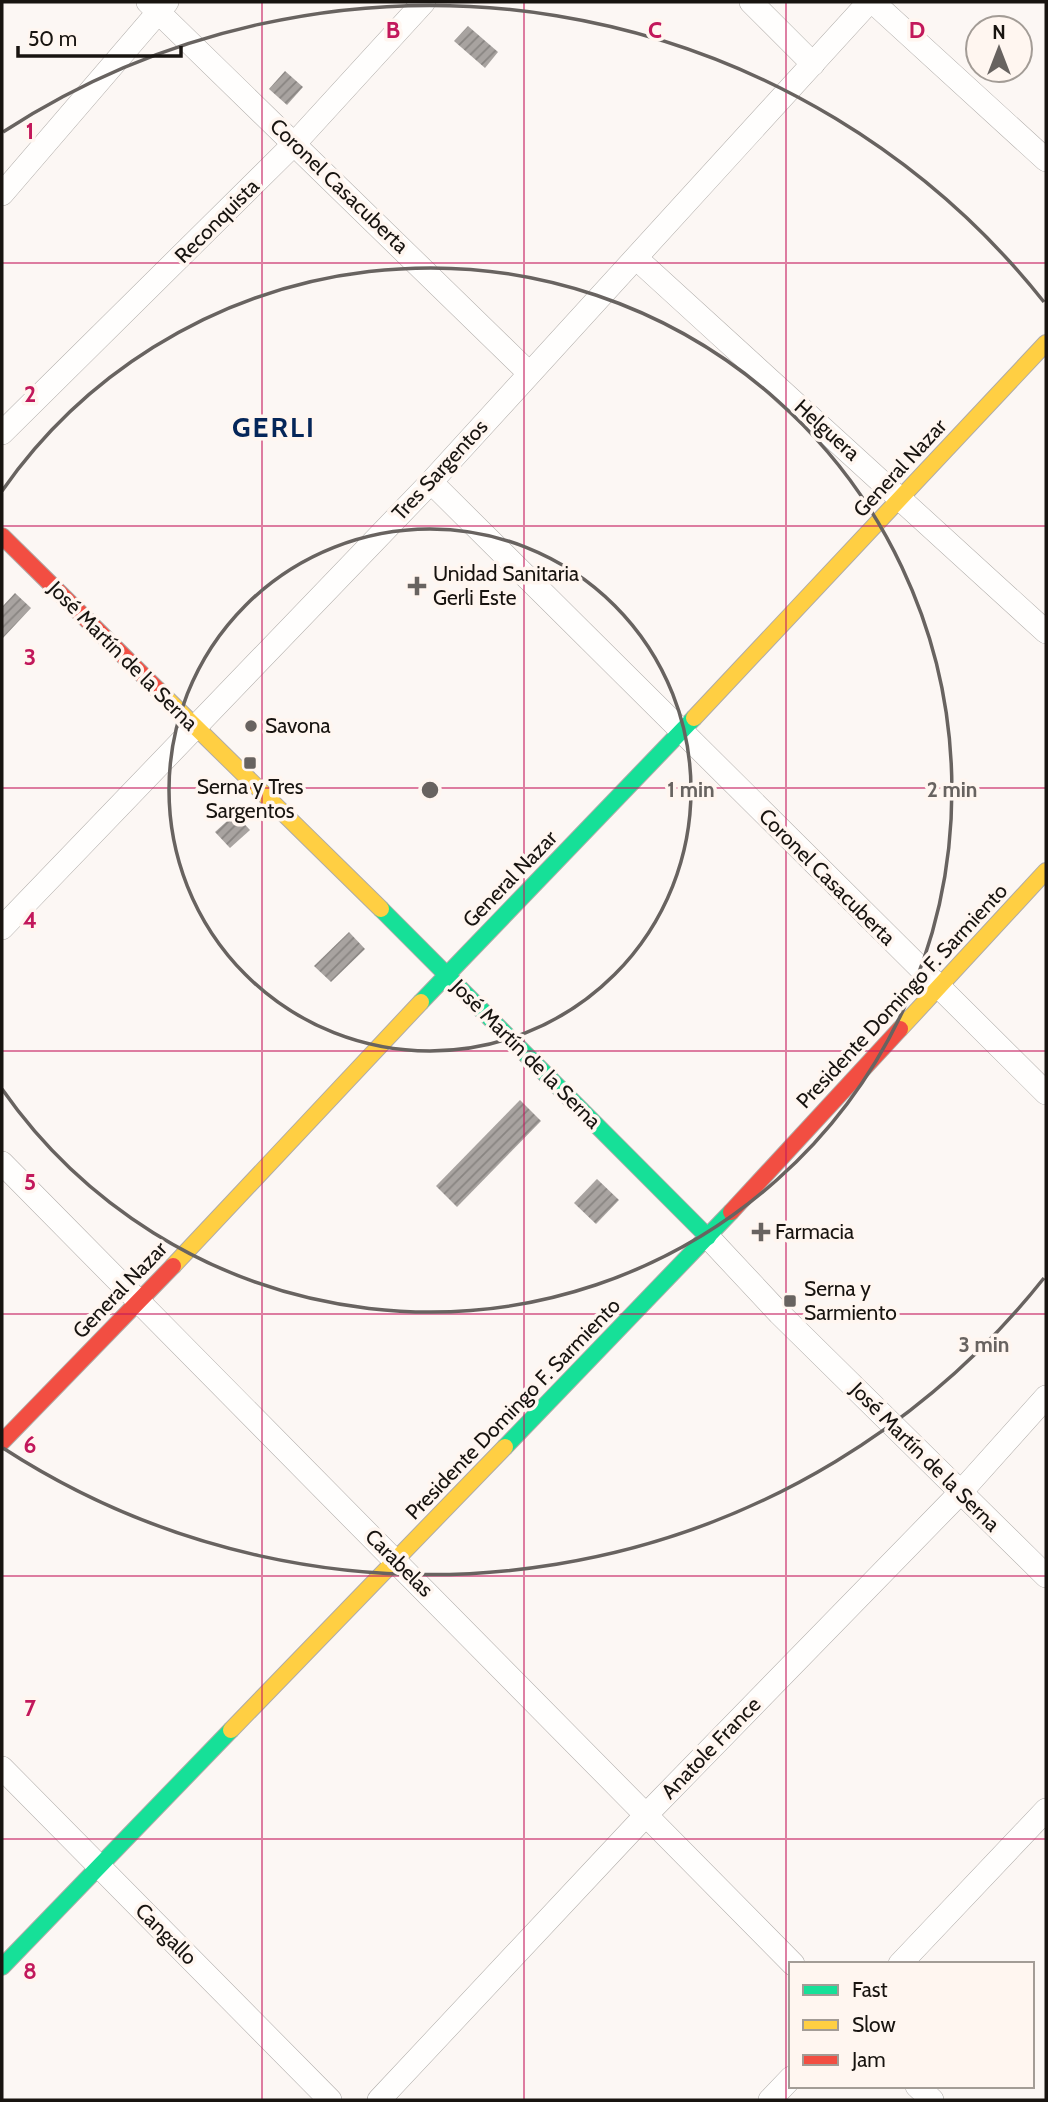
<svg xmlns="http://www.w3.org/2000/svg" width="1048" height="2102" viewBox="0 0 1048 2102" font-family="Cabin,sans-serif">
<style>
.building{fill:url(#building-hatch)}
.lines{fill:none;stroke-linecap:round;stroke-linejoin:round}
.street-casing{stroke:#afaba8;stroke-width:24}
.fast-casing{stroke:#afaba8;stroke-width:18}
.slow-casing{stroke:#afaba8;stroke-width:18}
.jam-casing{stroke:#afaba8;stroke-width:18}
.street{stroke:#fffefd;stroke-width:23}
.fast{stroke:#16e098;stroke-width:16}
.slow{stroke:#ffcf43;stroke-width:16}
.jam{stroke:#f24e42;stroke-width:16}
.grid{fill:none;stroke:#c2185b;stroke-width:2;stroke-opacity:0.55}
.ring{fill:none;stroke:#686360;stroke-width:3.5}
.poi-dot{fill:#686360;stroke:#fff6f0;stroke-width:2.5}
.labels{text-anchor:middle;stroke-width:7;stroke-linejoin:round;paint-order:stroke}
.street-label{font-size:21px;fill:#181410;stroke:#fff6f0}
.poi-label{font-size:21px;fill:#181410;stroke:#fff6f0;text-anchor:start}
.district-label{font-size:28px;font-weight:bold;letter-spacing:2px;fill:#052659;stroke:#fff6f0}
.grid-label{font-size:23px;text-anchor:middle;font-weight:bold;fill:#c2185b;stroke:#fff6f0;stroke-width:7;stroke-linejoin:round;paint-order:stroke}
.centre{fill:#686360;stroke:#fff6f0;stroke-width:3.5}
.ring-label{font-size:21px;text-anchor:middle;font-weight:bold;fill:#686360;stroke:#fff6f0;stroke-width:7;stroke-linejoin:round;paint-order:stroke}
</style>
<defs>
<pattern id="building-hatch" width="6" height="6" patternUnits="userSpaceOnUse" patternTransform="scale(1.75)"><rect width="6" height="6" fill="#a8a3a0"/><path d="M-1 1l2-2M0 6l6-6M5 7l2-2" fill="none" stroke="#888481"/></pattern>
</defs>
<rect width="100%" height="100%" fill="#fcf7f4"/>
<!-- building -->
<g class="building">
<path d="M468,26l30,26 -13,16 -31,-27z"/>
<path d="M285,71l18,16 -16,18 -18,-16z"/>
<path d="M15,593l16,15 -29,31v-32z"/>
<path d="M235,814l15,16 -20,18 -15,-16z"/>
<path d="M349,932l16,17 -34,33 -17,-16z"/>
<path d="M520,1100l21,21 -84,86 -21,-21z"/>
<path d="M597,1179l22,21 -23,24 -22,-21z"/>
</g>
<g class="lines">
<defs>
<g id="street">
<path d="M148,2l381,371"/>
<path d="M751,2l62,62"/>
<path d="M873,2l173,158"/>
<path d="M2,194l165,-192"/>
<path d="M637,259l409,373"/>
<path d="M2,433l293,-290 129,-141"/>
<path d="M431,482l615,611"/>
<path d="M2,928l429,-446 438,-480"/>
<path d="M2,1163l791,801"/>
<path d="M708,1237l71,76 267,263"/>
<path d="M2,1768l328,332"/>
<path d="M900,1964l146,-154"/>
<path d="M917,2086l15,14"/>
<path d="M379,2100l267,-285 314,-322 86,-96"/>
<path d="M770,2100l21,-22"/>
</g>
<g id="fast">
<path d="M381,909l327,328"/>
<path d="M421,1002l273,-284"/>
<path d="M505,1447l226,-235"/>
<path d="M2,1967l229,-237"/>
</g>
<g id="slow">
<path d="M157,689l224,220"/>
<path d="M694,718l352,-375"/>
<path d="M900,1029l146,-158"/>
<path d="M173,1266l248,-264"/>
<path d="M231,1730l274,-283"/>
</g>
<g id="jam">
<path d="M2,536l155,153"/>
<path d="M731,1212l169,-183"/>
<path d="M2,1442l171,-176"/>
</g>
</defs>
<!-- street casing -->
<use href="#street" class="street-casing"/>
<!-- fast casing -->
<use href="#fast" class="fast-casing"/>
<!-- slow casing -->
<use href="#slow" class="slow-casing"/>
<!-- jam casing -->
<use href="#jam" class="jam-casing"/>
<!-- street -->
<use href="#street" class="street"/>
<!-- fast -->
<use href="#fast" class="fast"/>
<!-- slow -->
<use href="#slow" class="slow"/>
<!-- jam -->
<use href="#jam" class="jam"/>
</g>
<!-- grid -->
<path class="grid" d="M262,2v2098M524,2v2098M786,2v2098M2,263h1044M2,526h1044M2,788h1044M2,1051h1044M2,1314h1044M2,1576h1044M2,1839h1044"/>
<!-- distance rings -->
<g class="ring">
<circle cx="430" cy="790" r="261"/>
<path d="M2 491A522 522 0 1 1 2 1089"/>
<path d="M1044 1278A784 784 0 0 1 3 1448M3 132A784 784 0 0 1 1044 302"/>
</g>
<!-- markers -->
<g class="poi-dot">
<path d="M413.5 575.5h7v7h7v7h-7v7h-7v-7h-7v-7h7z"/>
<circle cx="251" cy="726" r="7"/>
<rect x="243" y="756" width="14" height="14" rx="3.5"/>
<path d="M757.5 1221.5h7v7h7v7h-7v7h-7v-7h-7v-7h7z"/>
<rect x="783" y="1294" width="14" height="14" rx="3.5"/>
</g>
<g class="labels">
<!-- street labels -->
<g class="street-label">
<text transform="translate(339 186) rotate(44)" y="7">Coronel Casacuberta</text>
<text transform="translate(217 221) rotate(-45)" y="7">Reconquista</text>
<text transform="translate(827 430) rotate(42)" y="7">Helguera</text>
<text transform="translate(900 468) rotate(-47)" y="7">General Nazar</text>
<text transform="translate(440 470) rotate(-47)" y="7">Tres Sargentos</text>
<text transform="translate(123 656) rotate(45)" y="7">José Martín de la Serna</text>
<text transform="translate(827 877) rotate(45)" y="7">Coronel Casacuberta</text>
<text transform="translate(510 879) rotate(-46)" y="7">General Nazar</text>
<text transform="translate(902 996) rotate(-47)" y="7">Presidente Domingo F. Sarmiento</text>
<text transform="translate(526 1054) rotate(45)" y="7">José Martín de la Serna</text>
<text transform="translate(120 1290) rotate(-46)" y="7">General Nazar</text>
<text transform="translate(513 1409) rotate(-46)" y="7">Presidente Domingo F. Sarmiento</text>
<text transform="translate(925 1457) rotate(45)" y="7">José Martín de la Serna</text>
<text transform="translate(399 1563) rotate(45)" y="7">Carabelas</text>
<text transform="translate(711 1748) rotate(-46)" y="7">Anatole France</text>
<text transform="translate(166 1934) rotate(45)" y="7">Cangallo</text>
</g>
<!-- poi labels -->
<g class="poi-label">
<text x="433" y="581">Unidad Sanitaria<tspan x="433" dy="24">Gerli Este</tspan></text>
<text x="265" y="733">Savona</text>
<text x="250" y="794" text-anchor="middle">Serna y Tres<tspan x="250" dy="24">Sargentos</tspan></text>
<text x="775" y="1239">Farmacia</text>
<text x="804" y="1296">Serna y<tspan x="804" dy="24">Sarmiento</tspan></text>
</g>
<!-- district labels -->
<g class="district-label">
<text x="274" y="437">GERLI</text>
</g>
</g>
<g class="grid-label">
<text x="393" y="38">B</text>
<text x="655" y="38">C</text>
<text x="917" y="38">D</text>
<text x="30" y="139">1</text>
<text x="30" y="402">2</text>
<text x="30" y="665">3</text>
<text x="30" y="928">4</text>
<text x="30" y="1190">5</text>
<text x="30" y="1453">6</text>
<text x="30" y="1716">7</text>
<text x="30" y="1979">8</text>
</g>
<circle cx="430" cy="790" r="10" class="centre"/>
<g class="ring-label">
<text x="691" y="797">1 min</text>
<text x="952" y="797">2 min</text>
<text x="984" y="1352">3 min</text>
</g>
<!-- border -->
<rect width="1048" height="2102" fill="none" stroke="#181410" stroke-width="7"/>
<!-- legend -->
<rect x="789" y="1962" width="245" height="126" fill="#fff6f0" stroke="#a39c96" stroke-width="2"/>
<rect x="803" y="1985" width="35" height="10" fill="#16e098" stroke="#a39c96" stroke-width="2"/>
<text x="852" y="1997" font-size="21" fill="#181410">Fast</text>
<rect x="803" y="2020" width="35" height="10" fill="#ffcf43" stroke="#a39c96" stroke-width="2"/>
<text x="852" y="2032" font-size="21" fill="#181410">Slow</text>
<rect x="803" y="2055" width="35" height="10" fill="#f24e42" stroke="#a39c96" stroke-width="2"/>
<text x="852" y="2067" font-size="21" fill="#181410">Jam</text>
<!-- north arrow -->
<g transform="translate(999 49)"><circle r="33" fill="#fff6f0" stroke="#a39c96" stroke-width="2"/>
<path d="M0-5L12 26L0 18L-12 26Z" fill="#686360"/>
<text y="-10" font-size="19" font-weight="bold" text-anchor="middle" fill="#181410">N</text>
</g>
<!-- scale -->
<path d="M18 46v10h163v-10" fill="none" stroke="#181410" stroke-width="3.5"/>
<text x="28" y="46" font-size="21" fill="#181410" stroke="#fff6f0" stroke-width="5" paint-order="stroke">50 m</text>
</svg>
